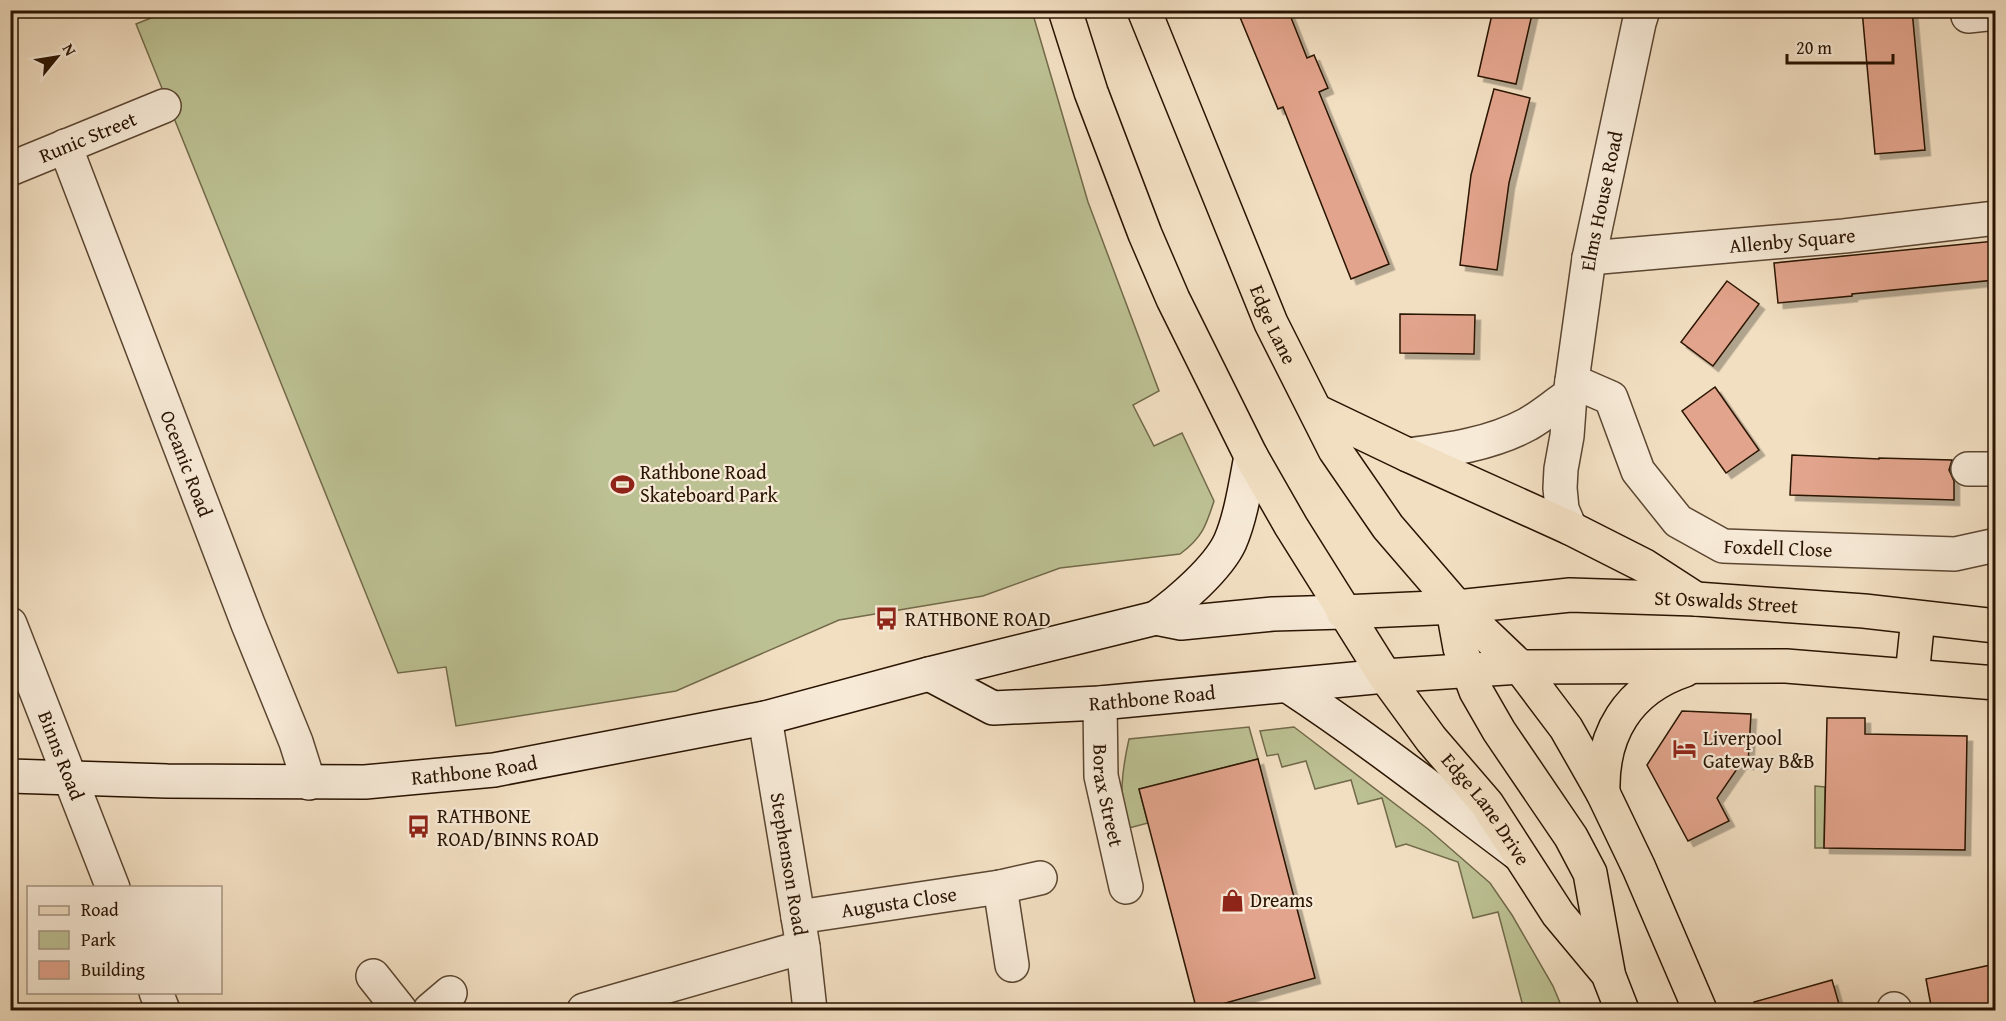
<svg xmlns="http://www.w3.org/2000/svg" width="2006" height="1021" viewBox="0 0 2006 1021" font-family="'Gentium Book Plus',serif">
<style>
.green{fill:#bcc193;stroke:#726a4a;stroke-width:1.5}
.building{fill:#e2a48c;stroke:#291301;stroke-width:1.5;filter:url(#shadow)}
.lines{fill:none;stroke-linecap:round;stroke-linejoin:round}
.street-casing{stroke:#5b4631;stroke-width:36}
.secondary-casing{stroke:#291301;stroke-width:36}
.primary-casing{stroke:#291301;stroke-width:36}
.highway-casing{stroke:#291301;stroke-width:36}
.street{stroke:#f7ead7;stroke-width:33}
.secondary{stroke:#f7ead7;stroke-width:33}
.primary{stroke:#f2dfc2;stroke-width:33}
.highway{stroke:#f2dfc2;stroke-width:33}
.labels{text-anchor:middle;stroke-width:4.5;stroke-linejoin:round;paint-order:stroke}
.street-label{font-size:20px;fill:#291301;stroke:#f7ead7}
.poi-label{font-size:20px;fill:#291301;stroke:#f7ead7;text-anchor:start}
</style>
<defs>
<filter id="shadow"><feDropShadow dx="5.5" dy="5.5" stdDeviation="0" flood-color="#0004"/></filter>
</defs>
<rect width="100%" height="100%" fill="#f2dfc2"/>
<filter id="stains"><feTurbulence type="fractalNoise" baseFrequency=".00333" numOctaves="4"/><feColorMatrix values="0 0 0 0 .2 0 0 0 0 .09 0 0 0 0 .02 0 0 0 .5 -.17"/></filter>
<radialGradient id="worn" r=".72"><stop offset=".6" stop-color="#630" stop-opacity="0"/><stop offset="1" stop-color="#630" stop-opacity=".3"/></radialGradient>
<!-- green -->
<g class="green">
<path d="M171,10l861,1 56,191 71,189 -26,14 21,41 28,-13 32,68c-8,25 -12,37 -34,53l-120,14 -77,28 -144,24 -163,71 -220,35 -10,-59 -48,6 -262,-649z"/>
<path d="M1249,727l9,32 -119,30 9,34 -23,6c-6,-31 -3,-59 4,-90z"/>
<path d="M1294,727l134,102 62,54 22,32 41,71 10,24h-39l-26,-98 -25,6 -15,-56 -52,-18 -10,3 -14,-49 -24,6 -7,-24 -36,9 -9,-28 -24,6 -4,-13 -11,2 -7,-25z"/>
<path d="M1815,786l10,1 -1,61h-9z"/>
</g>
<!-- building -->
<g class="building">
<path d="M1237,10h51l19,48 7,-3 14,33 -9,4 70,172 -38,15 -68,-172 -5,2z"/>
<path d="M1493,10h40l-17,74 -38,-8z"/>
<path d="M1862,10h50l13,140 -50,4z"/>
<path d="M1494,89l36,9 -21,85 -12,87 -37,-5 11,-90z"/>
<path d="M1995,241v39l-143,14v2l-74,7 -4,-40z"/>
<path d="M1727,281l32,23 -46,62 -32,-24z"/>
<path d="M1400,314l75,1 -1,39 -74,-1z"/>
<path d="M1715,387l44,63 -33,23 -44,-62z"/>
<path d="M1792,455l87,4v-1l73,2 -3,10 5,11v19l-164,-5z"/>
<path d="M1682,711l69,3 -3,50 -7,-1 -24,35 12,23 -41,20 -41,-76z"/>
<path d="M1827,718h38v16l102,2 -2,114 -141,-2z"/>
<path d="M1258,759l57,219 -118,33 -58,-222z"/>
<path d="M1995,964v47h-63l-6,-32z"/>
<path d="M1832,980l9,31h-86l-1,-9z"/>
</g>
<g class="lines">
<defs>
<g id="street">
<path d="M1968,16l28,-3"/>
<path id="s1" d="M65,146l183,478 48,118 13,41"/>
<path id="s2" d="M10,169l154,-63"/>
<path id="s3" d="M1589,258l255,-22 152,-18"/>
<path id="s4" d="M1572,381l39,17 27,73 40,50 45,25 232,8 41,-9"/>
<path d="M1408,455c40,-5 83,-11 120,-31 14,-8 28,-20 42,-29"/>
<path d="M1968,469h28"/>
<path id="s5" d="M1570,528l-8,-19 -2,-21 1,-19 6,-33 3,-41 19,-137 50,-235 4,-13"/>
<path id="s6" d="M10,624l103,264"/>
<path id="s7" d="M1100,703l1,73 25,111"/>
<path id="s8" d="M765,718l38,229 7,63"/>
<path d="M1000,887l12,78"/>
<path id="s9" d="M798,917l202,-30 40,-9"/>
<path d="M373,976l27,34"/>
<path d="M156,992l7,18"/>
<path d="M1894,1009l1,1"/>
<path d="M430,1010l20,-17"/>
<path d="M584,1010l219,-63"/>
</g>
<g id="secondary">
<path d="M1156,618c24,-17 62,-50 74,-76 11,-25 16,-60 21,-86"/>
<path id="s10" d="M929,674l64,34 107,-5 285,-27"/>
<path d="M1288,686c79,52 153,110 229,167"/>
<path id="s11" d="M10,776l157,5 198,1 129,-12 271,-52 164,-44 227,-56 25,5 92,-9 70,-2"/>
</g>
<g id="primary">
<path d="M1316,411l92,44 162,73 75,38 51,33"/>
<path id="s12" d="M1343,612l114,-5 113,-12 126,4 168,12 132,15"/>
<path d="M1385,676l135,-9 266,-1 210,17"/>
<path d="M1912,676l6,-58"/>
<path d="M1603,793c-2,-59 25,-104 82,-123"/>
</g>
<g id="highway">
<path id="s13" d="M1065,10l26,82 54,142 28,65 78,157 40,70 94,150 46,63 56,65 71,110 50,60 14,36"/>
<path id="s14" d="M1144,10l127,313 64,127 53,77 69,80 63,60 46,61 37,65 36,75 61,142"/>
<path d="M1457,607l-3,8 6,33 16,43 23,40 72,106 19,36 18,99"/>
</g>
</defs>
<!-- street casing -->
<use href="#street" class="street-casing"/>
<!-- secondary casing -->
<use href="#secondary" class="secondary-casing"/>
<!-- primary casing -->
<use href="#primary" class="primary-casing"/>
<!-- highway casing -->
<use href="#highway" class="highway-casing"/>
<!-- street -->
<use href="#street" class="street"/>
<!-- secondary -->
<use href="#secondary" class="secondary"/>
<!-- primary -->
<use href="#primary" class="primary"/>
<!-- highway -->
<use href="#highway" class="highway"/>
</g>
<!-- icons -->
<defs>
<symbol id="stadium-bare" viewBox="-9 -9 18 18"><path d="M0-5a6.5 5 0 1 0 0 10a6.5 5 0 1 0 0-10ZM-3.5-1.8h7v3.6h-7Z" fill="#8f2418" stroke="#f7ead7" stroke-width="2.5" paint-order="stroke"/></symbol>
<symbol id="bus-bare" viewBox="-9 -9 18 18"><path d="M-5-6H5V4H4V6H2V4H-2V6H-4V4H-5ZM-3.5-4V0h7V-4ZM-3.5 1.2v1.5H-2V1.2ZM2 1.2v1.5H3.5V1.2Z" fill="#8f2418" stroke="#f7ead7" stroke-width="2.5" paint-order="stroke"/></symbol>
<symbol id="hotel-bare" viewBox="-9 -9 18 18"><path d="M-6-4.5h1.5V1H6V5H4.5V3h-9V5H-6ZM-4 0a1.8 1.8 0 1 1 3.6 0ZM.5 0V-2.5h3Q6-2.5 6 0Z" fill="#8f2418" stroke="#f7ead7" stroke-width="2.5" paint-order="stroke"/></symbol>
<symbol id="shop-bare" viewBox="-9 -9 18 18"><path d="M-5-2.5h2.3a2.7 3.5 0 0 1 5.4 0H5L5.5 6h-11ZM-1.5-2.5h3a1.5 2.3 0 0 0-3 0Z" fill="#8f2418" stroke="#f7ead7" stroke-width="2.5" paint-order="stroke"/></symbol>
</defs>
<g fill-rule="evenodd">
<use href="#stadium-bare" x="606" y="468" width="33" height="33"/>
<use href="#bus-bare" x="870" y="602" width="33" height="33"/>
<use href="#hotel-bare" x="1668" y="732" width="33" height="33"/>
<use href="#bus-bare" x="402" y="810" width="33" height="33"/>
<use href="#shop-bare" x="1216" y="884" width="33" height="33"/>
</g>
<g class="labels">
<!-- street labels -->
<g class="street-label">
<text dy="7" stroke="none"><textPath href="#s2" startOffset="84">Runic Street</textPath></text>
<text dy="7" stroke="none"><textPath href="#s5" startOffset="332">Elms House Road</textPath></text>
<text dy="7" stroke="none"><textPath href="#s3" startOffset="204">Allenby Square</textPath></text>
<text dy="7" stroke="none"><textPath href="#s14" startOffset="340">Edge Lane</textPath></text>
<text dy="7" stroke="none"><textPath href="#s1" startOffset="340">Oceanic Road</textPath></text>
<text dy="7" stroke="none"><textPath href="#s4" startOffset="291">Foxdell Close</textPath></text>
<text dy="7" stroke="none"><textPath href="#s12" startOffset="384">St Oswalds Street</textPath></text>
<text dy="7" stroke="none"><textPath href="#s10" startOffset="232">Rathbone Road</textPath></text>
<text dy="7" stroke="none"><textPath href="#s6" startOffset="141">Binns Road</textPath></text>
<text dy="7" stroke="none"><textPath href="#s11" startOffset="465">Rathbone Road</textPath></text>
<text dy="7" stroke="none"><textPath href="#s7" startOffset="93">Borax Street</textPath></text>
<text dy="7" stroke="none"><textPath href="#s13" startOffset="909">Edge Lane Drive</textPath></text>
<text dy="7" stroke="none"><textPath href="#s8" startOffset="148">Stephenson Road</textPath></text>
<text dy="7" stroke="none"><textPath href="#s9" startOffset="102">Augusta Close</textPath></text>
</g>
<!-- poi labels -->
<g class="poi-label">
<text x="640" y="479">Rathbone Road<tspan x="640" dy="23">Skateboard Park</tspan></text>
<text x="905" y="626">RATHBONE ROAD</text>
<text x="1703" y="745">Liverpool<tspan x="1703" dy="23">Gateway B&amp;B</tspan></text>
<text x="437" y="823">RATHBONE<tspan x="437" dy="23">ROAD/BINNS ROAD</tspan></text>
<text x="1250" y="907">Dreams</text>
</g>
</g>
<!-- margin -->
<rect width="2006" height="1021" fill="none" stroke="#f2dfc2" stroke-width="36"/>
<rect x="12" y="12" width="1982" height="997" fill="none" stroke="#291301" stroke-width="3"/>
<rect x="18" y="18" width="1970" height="985" fill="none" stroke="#291301" stroke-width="1.5"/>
<!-- legend -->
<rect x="27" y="886" width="195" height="108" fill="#f7ead7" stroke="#a59481" stroke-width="1.5"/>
<rect x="39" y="906" width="30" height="9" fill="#f2dfc2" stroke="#a59481" stroke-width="1.5"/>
<text x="81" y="916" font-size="18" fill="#291301">Road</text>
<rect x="39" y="931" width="30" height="18" fill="#bcc193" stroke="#a59481" stroke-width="1.5"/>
<text x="81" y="946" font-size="18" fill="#291301">Park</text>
<rect x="39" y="961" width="30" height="18" fill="#e2a48c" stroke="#a59481" stroke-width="1.5"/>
<text x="81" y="976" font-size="18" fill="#291301">Building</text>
<!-- north arrow -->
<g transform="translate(57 57) rotate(60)" stroke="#f7ead7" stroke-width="4.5" paint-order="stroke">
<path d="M0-4.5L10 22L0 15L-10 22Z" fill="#291301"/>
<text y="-9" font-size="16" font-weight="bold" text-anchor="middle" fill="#291301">N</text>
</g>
<!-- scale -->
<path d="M1787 54v9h106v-9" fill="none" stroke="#291301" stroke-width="3"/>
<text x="1796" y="54" font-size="18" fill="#291301" stroke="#f7ead7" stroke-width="4.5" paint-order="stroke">20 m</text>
<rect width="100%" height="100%" filter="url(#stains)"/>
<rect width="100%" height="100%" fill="url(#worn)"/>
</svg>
